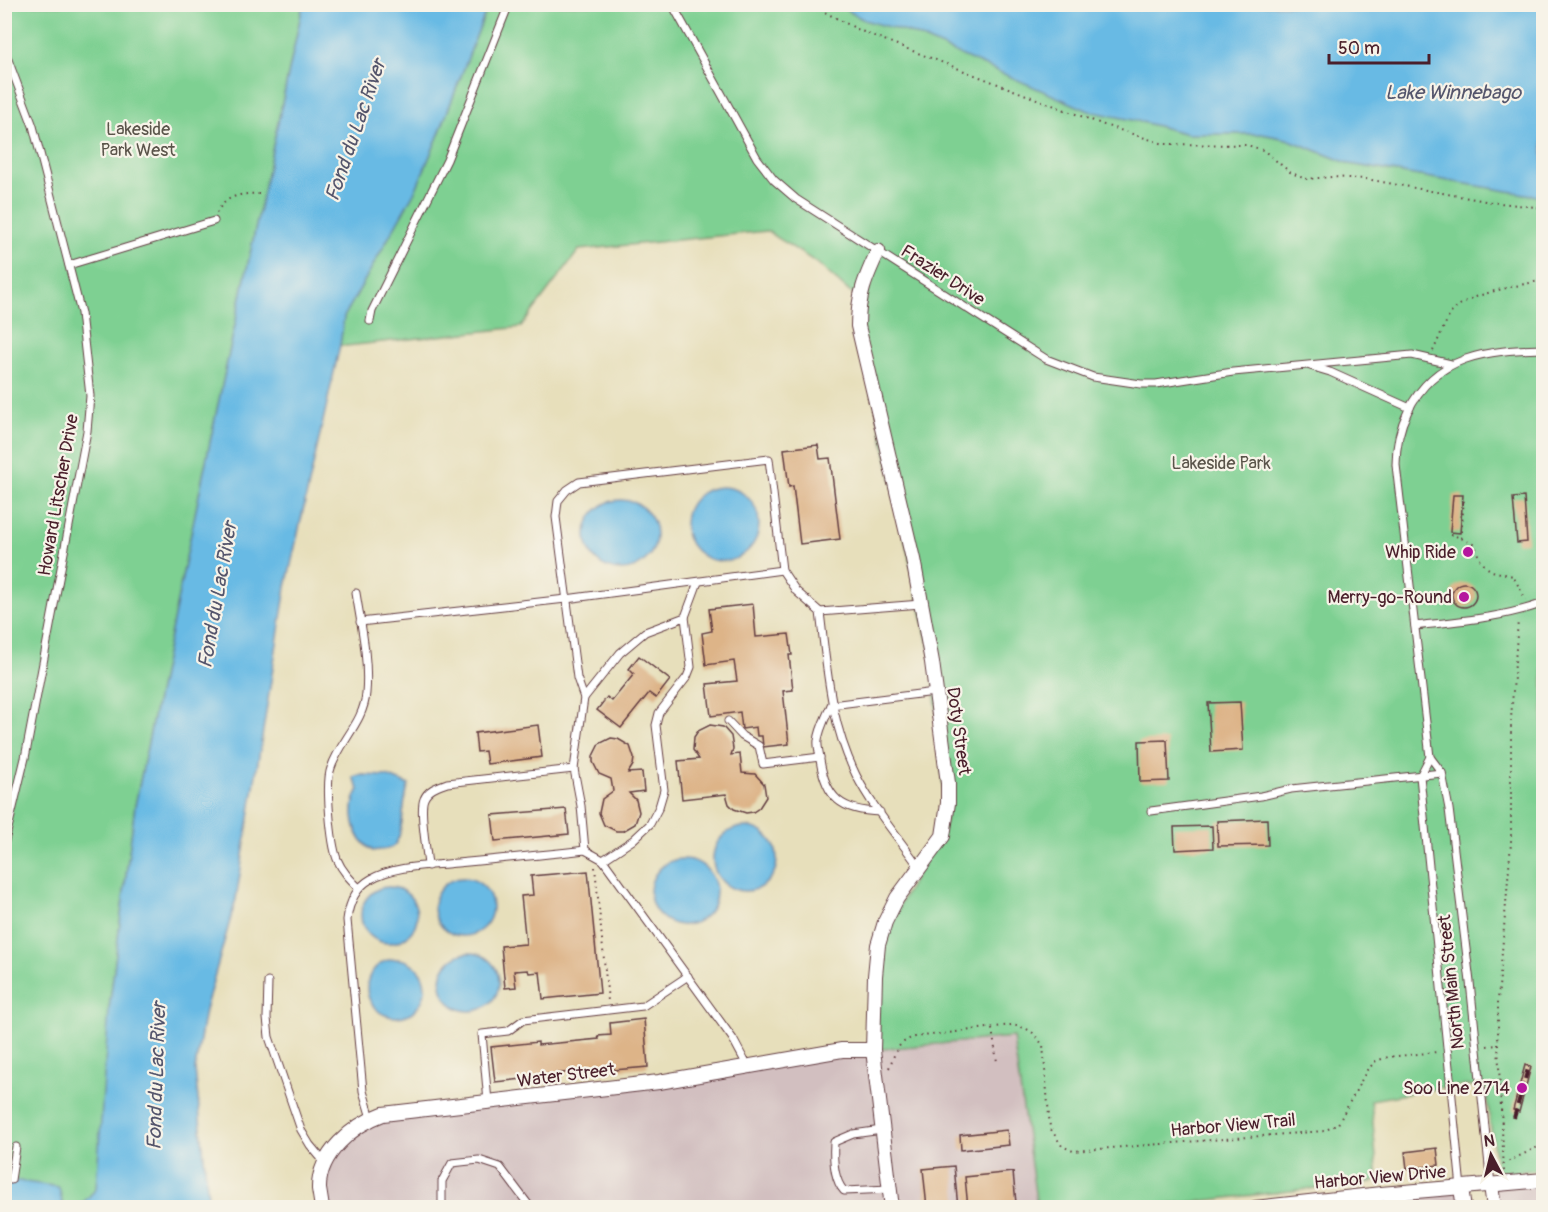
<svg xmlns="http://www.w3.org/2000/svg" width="1548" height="1212" viewBox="0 0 1548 1212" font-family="Pangolin,sans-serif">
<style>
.industrial{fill:#d2bfc0}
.green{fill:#7ed092;stroke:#64785e;stroke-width:1.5}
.water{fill:#68bae4;stroke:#596c88;stroke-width:1.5}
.building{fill:#ddb488}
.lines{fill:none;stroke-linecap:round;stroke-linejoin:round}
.lane-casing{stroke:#623c41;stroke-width:9}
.street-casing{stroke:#623c41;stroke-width:16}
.path{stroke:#623c41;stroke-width:2;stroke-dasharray:1.5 4.5;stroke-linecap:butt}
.lane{stroke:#fff;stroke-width:7}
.street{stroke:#fff;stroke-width:14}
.rail{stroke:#4a1f2b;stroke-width:4;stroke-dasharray:9 4.5;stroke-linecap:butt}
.poi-dot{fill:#b5179e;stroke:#f7f3e8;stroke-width:2}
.labels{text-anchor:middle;stroke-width:4.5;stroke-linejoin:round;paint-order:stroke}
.park-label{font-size:18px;fill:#5a544a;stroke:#f7f3e8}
.street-label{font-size:18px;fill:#4a1f2b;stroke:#f7f3e8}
.poi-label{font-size:18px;fill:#4a1f2b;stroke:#f7f3e8;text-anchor:end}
.water-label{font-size:20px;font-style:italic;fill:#54556c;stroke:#f7f3e8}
</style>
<rect width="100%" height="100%" fill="#f7f3e8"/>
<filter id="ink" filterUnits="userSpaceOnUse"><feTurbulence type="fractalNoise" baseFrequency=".0167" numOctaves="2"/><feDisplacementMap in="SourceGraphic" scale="12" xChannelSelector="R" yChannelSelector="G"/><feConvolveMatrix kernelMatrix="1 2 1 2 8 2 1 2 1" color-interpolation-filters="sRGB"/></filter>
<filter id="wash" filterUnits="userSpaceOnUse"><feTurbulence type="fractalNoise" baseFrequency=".008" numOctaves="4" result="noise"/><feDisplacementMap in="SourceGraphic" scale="24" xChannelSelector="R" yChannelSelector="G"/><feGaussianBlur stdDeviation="1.35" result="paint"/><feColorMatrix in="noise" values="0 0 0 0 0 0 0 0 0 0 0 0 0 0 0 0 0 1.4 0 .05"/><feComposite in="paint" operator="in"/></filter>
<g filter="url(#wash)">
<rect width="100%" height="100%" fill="#e7dfbb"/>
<!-- industrial -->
<g class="industrial">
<path d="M1013,1037l24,170 -714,1v-36l41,-50 509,-72z"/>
<path d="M1543,1180v27h-49l-3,-22z"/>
<path d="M1461,1188l3,20h-209z"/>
</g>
<!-- green -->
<g class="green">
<path d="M5,5h298l-98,461 -70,340 -26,203 -8,198h-96z"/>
<path d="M488,5h350l26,15 46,13 179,78 53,11 46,12h74l25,5 63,25 193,33v972l-43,5 -4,-9 -11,-80 -40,2 -74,13 7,81 -229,26h-112l-24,-170 -140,13 5,-105 68,-125 -14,-158 -70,-317 -2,-48 -9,-4 -34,-30 -50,-32 -188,19 -58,77 -175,19 -6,-1 4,-28 72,-128 23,-55z"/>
</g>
<!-- water -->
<g class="water">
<path d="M303,5h185l-49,129 -23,55 -72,128 -4,28 -54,242 -50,312 -31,111 -10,59 14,138h-134l6,-2 15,-16 13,-180 26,-203 70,-340z"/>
<path d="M838,5h705v192l-193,-33 -63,-25 -25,-5h-74l-46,-12 -53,-11 -179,-78 -46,-13z"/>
<circle cx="722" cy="524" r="37"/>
<circle cx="621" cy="535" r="35"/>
<path d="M362,775l25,1 22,9c-8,16 -4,54 -17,62 -6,3 -13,3 -19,4 -20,-12 -26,-42 -14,-62l-6,-12z"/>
<circle cx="745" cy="859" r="32"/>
<circle cx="683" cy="892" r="33"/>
<circle cx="463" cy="907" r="29"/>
<circle cx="389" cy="915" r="28"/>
<circle cx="470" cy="982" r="29"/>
<circle cx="396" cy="988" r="29"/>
<path d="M5,1179l54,8 4,20 -58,1z"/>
</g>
<g id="blocks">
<!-- building -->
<g class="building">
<path d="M818,445l2,14 10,-1 10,81 -40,5 -7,-58 -4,1 -5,-38z"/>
<path d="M1453,495h10l-3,38 -10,-1z"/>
<path d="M1524,497l3,45 -10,1 -4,-45z"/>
<circle cx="1464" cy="595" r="12"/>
<path d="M753,604l3,33 33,-3 3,21h-3l4,35 -10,1 6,53 -26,3 -1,-11h-5l-1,-9 -14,2 -2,-17 -29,4 -4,-32 30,-3 -3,-20 -28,4 -4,-32 10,-2 -3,-22z"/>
<path d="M639,656l31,24 -14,18 -7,-5 -28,35 -24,-18 10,-13 5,4 22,-27 -5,-5z"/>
<path d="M1240,702l3,48 -32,2 -3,-49z"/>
<path d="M538,725l4,32 -55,7 -2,-13 -8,1 -2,-19z"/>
<path d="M710,725l13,2 8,9 2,13 -2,6 9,-1 2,19 13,1 9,10 2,13 -7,11 -6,4 -7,1 -12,-4 -5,-5 -3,-10 -44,5 -4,-38 21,-2 -6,-9 1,-13 4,-6z"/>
<path d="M611,738l7,1 12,7 4,12 -1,7 -5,8 14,-1 2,19 -15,2 7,7 3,12 -4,12 -12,7h-7l-12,-6 -5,-12 3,-14 11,-8 -2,-12 -12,-5 -6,-12v-6l6,-12z"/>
<path d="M1167,740l2,41 -29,1 -1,-41z"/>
<path d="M566,809l3,25 -74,7 -3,-26z"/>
<path d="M1267,819l1,26 -50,1 -1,-25z"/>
<path d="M1212,826l1,22 -38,2 -1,-23z"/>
<path d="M588,871l12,122 -57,6 -3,-27 -11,1 -1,-3 -14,1 2,16 -11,1 -4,-42 25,-2 -5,-48 12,-1 -2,-19z"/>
<path d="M644,1019l4,48 -34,3v-2l-72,7v2l-47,5 -4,-35 47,-5v3l61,-6 -1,-3 13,-1 -1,-12z"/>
<path d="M1525,1065l6,2 -12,45 -6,-2z"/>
<path d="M1007,1130l2,15 -48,5 -1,-15z"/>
<path d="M1437,1148l2,17 -32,4 -2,-17z"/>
<path d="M954,1166l4,42h-31l-4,-39z"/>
<path d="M1013,1172l3,31 -48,5 -3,-31z"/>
</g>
</g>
</g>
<g filter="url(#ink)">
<use href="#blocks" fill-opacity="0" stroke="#623c41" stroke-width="1.5"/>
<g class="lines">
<defs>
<g id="lane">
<path d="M672,4l85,154 17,22 22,19 250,160 47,18 48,7h15l77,-12 179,-17 39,9"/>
<path d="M4,49l29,77 48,187 9,83 -3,35 -62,327 -21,87"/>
<path d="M69,265l145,-44"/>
<path d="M370,321l2,-10 75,-151 62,-156"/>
<path d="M1310,366l20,6 80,36"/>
<path d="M356,593c5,32 13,67 10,100 -2,29 -26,48 -35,75 -6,15 0,75 6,91 5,12 13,20 22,29"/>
<path d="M820,612l101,-8"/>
<path d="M360,622l206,-23 216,-29"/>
<path d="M1415,626c44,-5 87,-8 129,-23"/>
<path d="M584,698l36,-45 25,-21 40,-15 13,-35"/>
<path d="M728,721l14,15 17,10 4,18 57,-7"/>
<path d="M1430,757l-10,19 41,412"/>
<path d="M1151,811l110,-15 30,-7 151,-16"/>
<path d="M880,812c-39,-1 -54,-14 -60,-52 0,-6 -3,-14 -2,-19 1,-12 9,-26 13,-36l104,-13"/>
<path d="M585,850l-4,-44 -7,-37 10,-71 -7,-20 -21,-161 2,-16 9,-11 12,-8 190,-23 13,111 14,21 24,21c7,57 10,110 36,163 16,32 42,62 63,92"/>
<path d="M603,860l30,-20 17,-16 9,-17 5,-17 -8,-65 3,-12 28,-36 4,-10 -6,-50"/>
<path d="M428,866c-1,-15 -9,-56 -4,-67 4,-10 15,-13 23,-16l127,-14"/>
<path d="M268,982l-1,36 2,19 32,93 9,15 16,19"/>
<path d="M488,1102l-6,-68 26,-3 15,-11 120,-14 45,-30"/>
<path d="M371,1118l-8,-27 -16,-171c2,-17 8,-32 24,-41 25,-14 59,-13 86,-16 43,-4 86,-8 128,-13l18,10 130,179 15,28"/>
<path d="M882,1130l-29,4 -19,8c-1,16 -1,37 10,49l46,-2"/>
<path d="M11,1180l5,-33"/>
<path d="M1491,1185l-21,-203 -21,-173 -7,-36 -12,-16 -34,-292c0,-20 3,-36 12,-54 27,-56 79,-61 136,-62"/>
<path d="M442,1208v-27l10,-18 27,-3 21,7 31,41"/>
</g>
<g id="street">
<path d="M878,251c-13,28 -20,44 -20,75l55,233 19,103 16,121v20l-5,33 -46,62 -12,24 -7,23 -3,31 -2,74 19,158"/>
<path d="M1491,1185l3,23"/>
<path d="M1461,1188l3,20"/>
<path d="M322,1208c-1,-7 -2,-13 -3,-19 -1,-35 34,-64 64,-75l276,-32 183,-32h31"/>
<path d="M1255,1208l126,-14 163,-14"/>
</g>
</defs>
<!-- lane casing -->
<use href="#lane" class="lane-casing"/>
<!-- street casing -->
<use href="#street" class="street-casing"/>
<!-- path -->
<g class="path">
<path d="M809,4l52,27 243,94 60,19 83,1 16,5 27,22 15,7 27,-2 34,2 125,23 53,6"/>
<path d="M217,213c8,-18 26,-20 42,-19"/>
<path d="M1433,351c6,-12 11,-27 19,-39 12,-18 70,-27 92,-32"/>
<path d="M1450,535l9,2 16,8 4,13 7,9 6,4 21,5 13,24"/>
<path d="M1461,538l3,-40"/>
<path d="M595,867l13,134"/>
<path d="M992,1029l5,33"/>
<path d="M1487,1046l11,-1"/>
<path d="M889,1068c7,-17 8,-26 26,-31l97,-12 13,3 8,5 10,12 7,83 12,18 11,5 251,-20 14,-7 29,-54 9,-9 12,-4 49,-5"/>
<path d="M1503,1164l41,-20"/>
<path d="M1504,1171l-6,-126v-45l13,-157v-124l7,-99"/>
</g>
<!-- lane -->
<use href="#lane" class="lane"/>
<!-- street -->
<use href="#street" class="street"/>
<!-- rail -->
<path class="rail" d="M1514,1118l15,-53"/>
</g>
</g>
<!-- markers -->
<g class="poi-dot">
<circle cx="1468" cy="552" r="6"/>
<circle cx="1464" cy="597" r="6"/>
<circle cx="1522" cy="1088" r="6"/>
</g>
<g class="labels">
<!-- park labels -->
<g class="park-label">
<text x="138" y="135">Lakeside<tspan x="138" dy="21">Park West</tspan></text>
<text x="1221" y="469">Lakeside Park</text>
</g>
<!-- street labels -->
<g class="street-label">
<text transform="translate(943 275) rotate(33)" y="6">Frazier Drive</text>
<text transform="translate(58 495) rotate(-80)" y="6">Howard Litscher Drive</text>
<text transform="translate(959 731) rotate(82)" y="6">Doty Street</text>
<text transform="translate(1451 982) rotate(-96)" y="6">North Main Street</text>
<text transform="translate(566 1075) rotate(-7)" y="6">Water Street</text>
<text transform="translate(1233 1125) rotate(-5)" y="6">Harbor View Trail</text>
<text transform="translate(1380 1177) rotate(-5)" y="6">Harbor View Drive</text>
</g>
<!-- poi labels -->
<g class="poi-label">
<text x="1456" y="558">Whip Ride</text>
<text x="1452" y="603">Merry-go-Round</text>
<text x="1510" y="1094">Soo Line 2714</text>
</g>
<!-- water labels -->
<g class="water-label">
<text x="1453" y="99">Lake Winnebago</text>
<text transform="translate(355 130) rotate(-71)" y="7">Fond du Lac River</text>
<text transform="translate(217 595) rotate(-80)" y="7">Fond du Lac River</text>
<text transform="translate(156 1076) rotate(-88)" y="7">Fond du Lac River</text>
</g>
</g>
<!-- margin -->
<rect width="1548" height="1212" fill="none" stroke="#f7f3e8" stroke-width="24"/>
<!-- north arrow -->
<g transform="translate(1491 1155) rotate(353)" stroke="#f7f3e8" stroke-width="4.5" paint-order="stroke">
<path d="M0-4.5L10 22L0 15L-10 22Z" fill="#4a1f2b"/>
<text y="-9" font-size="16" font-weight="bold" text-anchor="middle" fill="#4a1f2b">N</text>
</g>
<!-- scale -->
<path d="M1329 54v9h100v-9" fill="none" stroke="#4a1f2b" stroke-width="3"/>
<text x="1338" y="54" font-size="18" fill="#4a1f2b" stroke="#f7f3e8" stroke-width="4.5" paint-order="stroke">50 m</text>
</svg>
